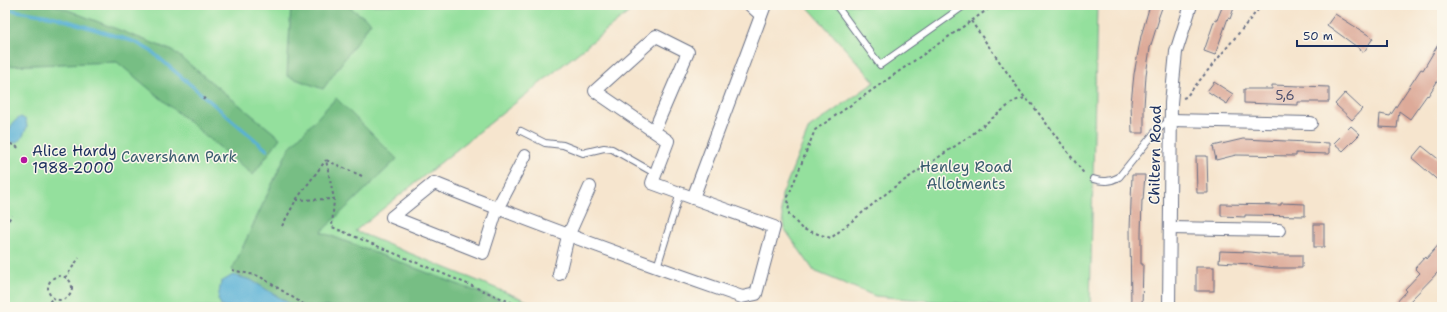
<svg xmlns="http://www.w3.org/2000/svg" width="1447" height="312" viewBox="0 0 1447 312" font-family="'Shantell Sans',sans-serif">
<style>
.green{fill:#94e09d;stroke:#58887e}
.forest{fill:#77be84;stroke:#497671}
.water{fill:#58b1d6;stroke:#3a709a}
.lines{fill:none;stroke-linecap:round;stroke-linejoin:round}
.stream{stroke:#58b1d6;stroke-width:3.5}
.building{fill:#da9}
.lane-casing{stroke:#686f85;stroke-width:8}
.street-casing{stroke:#686f85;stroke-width:14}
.path{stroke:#686f85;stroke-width:2;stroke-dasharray:3 3;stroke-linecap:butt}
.lane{stroke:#fff;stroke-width:6}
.street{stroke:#fff;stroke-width:12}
.poi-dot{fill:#b5179e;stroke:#fbf7ec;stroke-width:1.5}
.labels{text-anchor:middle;stroke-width:3;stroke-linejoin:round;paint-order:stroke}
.number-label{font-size:13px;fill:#4c4e6d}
.poi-label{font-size:15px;fill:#1b2f5e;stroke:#fbf7ec;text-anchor:start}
.street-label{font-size:15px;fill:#1b2f5e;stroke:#fbf7ec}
.park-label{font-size:15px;fill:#395b6e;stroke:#fbf7ec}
</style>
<rect width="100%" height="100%" fill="#fbf7ec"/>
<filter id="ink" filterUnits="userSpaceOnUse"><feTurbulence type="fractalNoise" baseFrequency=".025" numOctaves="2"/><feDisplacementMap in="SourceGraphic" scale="8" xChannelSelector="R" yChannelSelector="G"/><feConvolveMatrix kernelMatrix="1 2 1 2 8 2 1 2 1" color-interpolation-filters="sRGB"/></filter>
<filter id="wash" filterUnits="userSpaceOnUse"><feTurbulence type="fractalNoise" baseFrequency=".012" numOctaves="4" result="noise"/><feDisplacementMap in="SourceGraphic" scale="16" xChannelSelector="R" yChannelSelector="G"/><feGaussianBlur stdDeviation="0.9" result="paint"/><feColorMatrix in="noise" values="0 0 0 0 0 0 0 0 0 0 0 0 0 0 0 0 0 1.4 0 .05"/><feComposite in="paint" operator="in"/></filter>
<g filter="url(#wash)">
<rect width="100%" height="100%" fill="#f6e5ce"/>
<!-- green -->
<g class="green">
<path d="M5,5h633l-283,226 187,76h-537z"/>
<path d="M806,5h291l-7,302h-89l-126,-11 -61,-25 -30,-43 -3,-20 1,-13 27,-67 66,-46z"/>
</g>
<!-- forest -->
<g class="forest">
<path d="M5,5h50l118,46 107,87 -27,37 -136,-113 -112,4z"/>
<path d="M291,5h55l25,17 -48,67 -36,-13z"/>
<path d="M336,98l61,61 -76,73 196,75h-233l-52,-37 57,-122z"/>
</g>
<!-- water -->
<g class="water">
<path d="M21,117l5,3 1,7 -5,11 -7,5 -4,-1 -4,-3c2,-10 5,-18 14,-22z"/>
<path d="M233,275l18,5 44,27h-73l-4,-8 3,-17z"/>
</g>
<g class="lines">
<!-- stream -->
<path class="stream" d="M5,9l50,8 80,25 16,9 116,99"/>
</g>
<g id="blocks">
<!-- building -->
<g class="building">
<path d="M1150,5h13l-5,14h1l-9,29 -4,27 -2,32v26h-12l-1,-30 3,-29 7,-38z"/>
<path d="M1223,5h12l-5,14 -2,-1 -13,37 -11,-4 11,-32 2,1z"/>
<path d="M1335,14l38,24 -9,14 -37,-27z"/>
<path d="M1442,38v36l-14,22 -1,-1 -17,24 -11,-8 -2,17 -18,-1 1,-13 10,2 31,-47 2,1z"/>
<path d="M1214,82l19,12 -6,10 -20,-13z"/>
<path d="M1272,85l57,2v15h-31v3l-54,-2v-14h28z"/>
<path d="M1345,93l17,16 -10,11 -17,-16z"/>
<path d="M1351,126l9,8 -17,17 -9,-8z"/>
<path d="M1243,139l86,4v11l-33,-1v3l-60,-1 -20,5 -3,-14z"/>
<path d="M1422,146l20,16v22l-30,-26z"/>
<path d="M1196,156h11l1,37h-11z"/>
<path d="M1132,175h13l-2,25h-1l-1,34v30h2l-1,43h-11l-1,-78z"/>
<path d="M1281,203l24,1v12l-60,-1v2l-24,-1v-12l60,1z"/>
<rect x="1314" y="224" width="10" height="23"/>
<path d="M1442,241v27l-33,34 5,5h-22l15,-16 -2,-2 15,-16 -5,-5 10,-11 1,2z"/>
<path d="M1220,251l31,1 27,3h24v13h-27l-25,-3v-1l-31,-2z"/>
<rect x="1196" y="267" width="18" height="24"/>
</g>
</g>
</g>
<g filter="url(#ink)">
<use href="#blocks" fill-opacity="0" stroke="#686f85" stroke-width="1"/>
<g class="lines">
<defs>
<g id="lane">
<path d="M836,5l44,60 85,-60"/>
<path d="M521,131l24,12 18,2 20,8 21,-5 8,1 44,25"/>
<path d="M1093,179c10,3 17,3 26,-2l37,-46 14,-11"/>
<path d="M657,267l23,-74"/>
</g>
<g id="street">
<path d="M750,5l11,10"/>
<path d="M1170,120l141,3"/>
<path d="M654,131l34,-79 -32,-16 -61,55 73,50 -16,42 41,15"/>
<path d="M525,156l-28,53 -14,44 -91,-36 42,-34c101,41 204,78 308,114l14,-3 18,-67 -81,-29 72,-193"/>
<path d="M1170,228l109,2"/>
<path d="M559,274l9,-38 22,-49"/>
<path d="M1169,307l2,-204 5,-51 15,-47"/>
</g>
</defs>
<!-- lane casing -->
<use href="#lane" class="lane-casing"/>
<!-- street casing -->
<use href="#street" class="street-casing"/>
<!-- path -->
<g class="path">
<path d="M994,5l-179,125 -27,67 1,17 13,15 29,9 62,-50 77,-52 44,-35 11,-3"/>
<path d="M971,21l54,77 6,5 54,72"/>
<path d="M1183,98l3,-1 76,-92"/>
<path d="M203,100l3,-4"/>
<path d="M5,141l14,7"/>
<path d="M362,176l-36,-16 8,39 -2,28 190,80"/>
<path d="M296,200l38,-1"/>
<path d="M5,225l7,-10"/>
<path d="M282,226l14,-26 30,-40"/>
<path d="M232,270l27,6 49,31"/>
<circle cx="60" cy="288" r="12"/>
<path d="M65,278l14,-20"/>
<path d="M5,307h1"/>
<path d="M46,307l7,-10"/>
<path d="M143,307l3,-4"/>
</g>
<!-- lane -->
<use href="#lane" class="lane"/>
<!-- street -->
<use href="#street" class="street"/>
</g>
</g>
<!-- markers -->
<circle class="poi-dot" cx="24" cy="160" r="4"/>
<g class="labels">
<!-- number labels -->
<g class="number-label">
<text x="1285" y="100">5,6</text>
</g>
<!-- poi labels -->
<g class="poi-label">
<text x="32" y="156">Alice Hardy<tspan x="32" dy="17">1988-2000</tspan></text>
</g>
<!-- street labels -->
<g class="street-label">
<text transform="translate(1155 155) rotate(-89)" y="5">Chiltern Road</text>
</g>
<!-- park labels -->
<g class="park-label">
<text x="179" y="162">Caversham Park</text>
<text x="966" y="172">Henley Road<tspan x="966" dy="17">Allotments</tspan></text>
</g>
</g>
<!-- margin -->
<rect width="1447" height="312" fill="none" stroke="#fbf7ec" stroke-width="20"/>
<!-- scale -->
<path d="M1297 40v6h90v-6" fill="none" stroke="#1b2f5e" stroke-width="2"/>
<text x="1303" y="40" font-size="12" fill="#1b2f5e" stroke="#fbf7ec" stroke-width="3" paint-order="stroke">50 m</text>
</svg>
